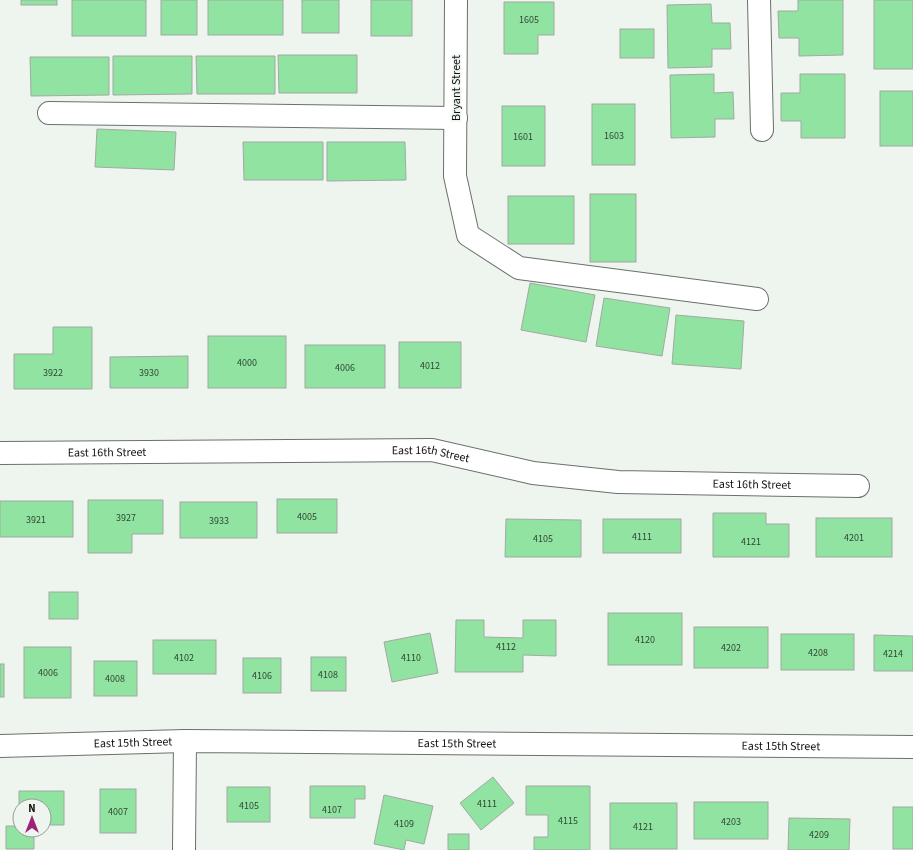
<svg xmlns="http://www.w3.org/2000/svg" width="913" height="850" viewBox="0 0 913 850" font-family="'Source Sans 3',sans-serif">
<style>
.building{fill:#90e3a0;stroke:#a2a9a3}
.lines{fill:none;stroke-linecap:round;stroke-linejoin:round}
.minor-casing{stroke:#6a706a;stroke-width:24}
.minor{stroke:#fff;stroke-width:22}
.labels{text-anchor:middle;stroke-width:3;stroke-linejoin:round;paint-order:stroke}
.number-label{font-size:10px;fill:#304634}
.street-label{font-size:12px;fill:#101210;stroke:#eef5ef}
</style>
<rect width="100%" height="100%" fill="#eef5ef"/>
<!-- building -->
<g class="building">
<rect x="21" y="0" width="36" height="5"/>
<rect x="72" y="0" width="74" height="36"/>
<rect x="161" y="0" width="36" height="35"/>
<rect x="208" y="0" width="75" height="35"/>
<rect x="302" y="0" width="37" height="33"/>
<rect x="371" y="0" width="41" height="36"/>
<path d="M798,0h45v55l-44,1v-18h-20l-1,-27h20z"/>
<rect x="874" y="0" width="39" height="69"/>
<path d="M504,2h50v33h-16v19h-34z"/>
<path d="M711,4l1,19h18l1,26h-19v18l-44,1 -1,-63z"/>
<rect x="620" y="29" width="34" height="29"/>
<path d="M278,55h79v38h-78z"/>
<path d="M113,56h79v38l-79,1z"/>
<path d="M196,56h79v38h-78z"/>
<path d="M30,57h79v38l-78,1z"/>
<path d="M714,74v19l19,-1 1,27h-19v18l-44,1 -1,-63z"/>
<path d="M800,74h45v64h-44v-17h-20v-28h19z"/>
<rect x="880" y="91" width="33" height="55"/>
<rect x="592" y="104" width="43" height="61"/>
<rect x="502" y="106" width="43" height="60"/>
<path d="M97,129l79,3 -2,38 -79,-3z"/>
<path d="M243,142h80v38h-79z"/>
<path d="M327,142h78l1,38 -79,1z"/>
<rect x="590" y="194" width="46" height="68"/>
<rect x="508" y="196" width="66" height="48"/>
<path d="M530,283l65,12 -9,47 -65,-12z"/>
<path d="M604,298l66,10 -8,48 -66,-10z"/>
<path d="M676,315l68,6 -3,48 -69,-5z"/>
<path d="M53,327h39v62h-78v-35h39z"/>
<rect x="208" y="336" width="78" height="52"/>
<rect x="399" y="342" width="62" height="46"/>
<rect x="305" y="345" width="80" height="43"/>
<path d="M188,356v32h-78v-31z"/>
<rect x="277" y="499" width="60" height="34"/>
<path d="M88,500h75v34h-31v19h-44z"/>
<rect x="0" y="501" width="73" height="36"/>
<rect x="180" y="502" width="77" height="36"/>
<path d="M713,513h53v11h23v33h-76z"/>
<rect x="816" y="518" width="76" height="39"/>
<path d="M506,519l75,1v37h-76z"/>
<rect x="603" y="519" width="78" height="34"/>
<rect x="49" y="592" width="29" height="27"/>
<rect x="608" y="613" width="74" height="52"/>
<path d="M456,620h28v17l39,1v-18h33v36l-33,-1v17h-68z"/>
<rect x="694" y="627" width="74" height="41"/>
<path d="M430,633l8,40 -46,9 -8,-40z"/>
<rect x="781" y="634" width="73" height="36"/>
<path d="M874,635l39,1v35h-39z"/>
<rect x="153" y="640" width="63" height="34"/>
<rect x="24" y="647" width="47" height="51"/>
<rect x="311" y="657" width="35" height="34"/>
<rect x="243" y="658" width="38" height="35"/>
<rect x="94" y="661" width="43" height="35"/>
<rect x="0" y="664" width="4" height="33"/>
<path d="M493,777l21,26 -33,27 -21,-27z"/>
<path d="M310,786h55v13h-10v19h-45z"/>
<path d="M526,786h64v64h-56v-13h14v-22h-22z"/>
<rect x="227" y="787" width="43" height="35"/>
<rect x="100" y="789" width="36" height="44"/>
<path d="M19,791h45v34h-20v-19h-24v24h14v19h-28v-23h13z"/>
<path d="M384,795l49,11 -9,38 -18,-4 -2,10 -30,-6z"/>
<rect x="694" y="802" width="74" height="37"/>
<rect x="610" y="803" width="67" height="46"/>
<rect x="893" y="807" width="20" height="42"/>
<path d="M789,818l61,1 -1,31h-61z"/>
<rect x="448" y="834" width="21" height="16"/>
</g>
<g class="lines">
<defs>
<g id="minor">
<path d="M456,0l-1,176 13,59 51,33 238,31"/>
<path d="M759,0l3,130"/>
<path d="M49,113l407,5"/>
<path id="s1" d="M0,453l432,-3 101,23 85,9 240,4"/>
<path id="s2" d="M0,746l185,-5 728,6"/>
<path d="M184,850l1,-109"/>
</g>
</defs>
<!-- minor casing -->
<use href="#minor" class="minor-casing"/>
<!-- minor -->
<use href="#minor" class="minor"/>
</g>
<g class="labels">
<!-- number labels -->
<g class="number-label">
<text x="529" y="23">1605</text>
<text x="614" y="139">1603</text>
<text x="523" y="140">1601</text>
<text x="247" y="366">4000</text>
<text x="430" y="369">4012</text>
<text x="345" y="371">4006</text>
<text x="53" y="376">3922</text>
<text x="149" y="376">3930</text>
<text x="307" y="520">4005</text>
<text x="126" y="521">3927</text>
<text x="36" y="523">3921</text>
<text x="219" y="524">3933</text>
<text x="642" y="540">4111</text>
<text x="854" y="541">4201</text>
<text x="543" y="542">4105</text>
<text x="751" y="545">4121</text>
<text x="645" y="643">4120</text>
<text x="506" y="650">4112</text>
<text x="731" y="651">4202</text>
<text x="818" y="656">4208</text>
<text x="893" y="657">4214</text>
<text x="184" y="661">4102</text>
<text x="411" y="661">4110</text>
<text x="48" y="676">4006</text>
<text x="328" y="678">4108</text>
<text x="262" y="679">4106</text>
<text x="115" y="682">4008</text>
<text x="487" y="807">4111</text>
<text x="249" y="809">4105</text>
<text x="332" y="813">4107</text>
<text x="118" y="815">4007</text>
<text x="568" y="824">4115</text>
<text x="731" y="825">4203</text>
<text x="404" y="827">4109</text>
<text x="643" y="830">4121</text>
<text x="819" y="838">4209</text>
</g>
<!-- street labels -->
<g class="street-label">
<text transform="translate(456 88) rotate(-90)" y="4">Bryant Street</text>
<text dy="4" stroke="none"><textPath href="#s1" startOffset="107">East 16th Street</textPath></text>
<text dy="4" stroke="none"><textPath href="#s1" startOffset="431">East 16th Street</textPath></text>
<text dy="4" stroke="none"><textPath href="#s1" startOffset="755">East 16th Street</textPath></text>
<text dy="4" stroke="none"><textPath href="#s2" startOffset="133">East 15th Street</textPath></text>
<text dy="4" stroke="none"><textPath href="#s2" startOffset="457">East 15th Street</textPath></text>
<text dy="4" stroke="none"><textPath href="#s2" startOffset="781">East 15th Street</textPath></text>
</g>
</g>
<!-- north arrow -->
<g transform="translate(32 818)"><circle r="19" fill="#eef5ef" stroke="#959a96"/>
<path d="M0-3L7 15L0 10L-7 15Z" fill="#9e2278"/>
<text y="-6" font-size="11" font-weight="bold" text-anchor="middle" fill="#101210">N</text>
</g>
</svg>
